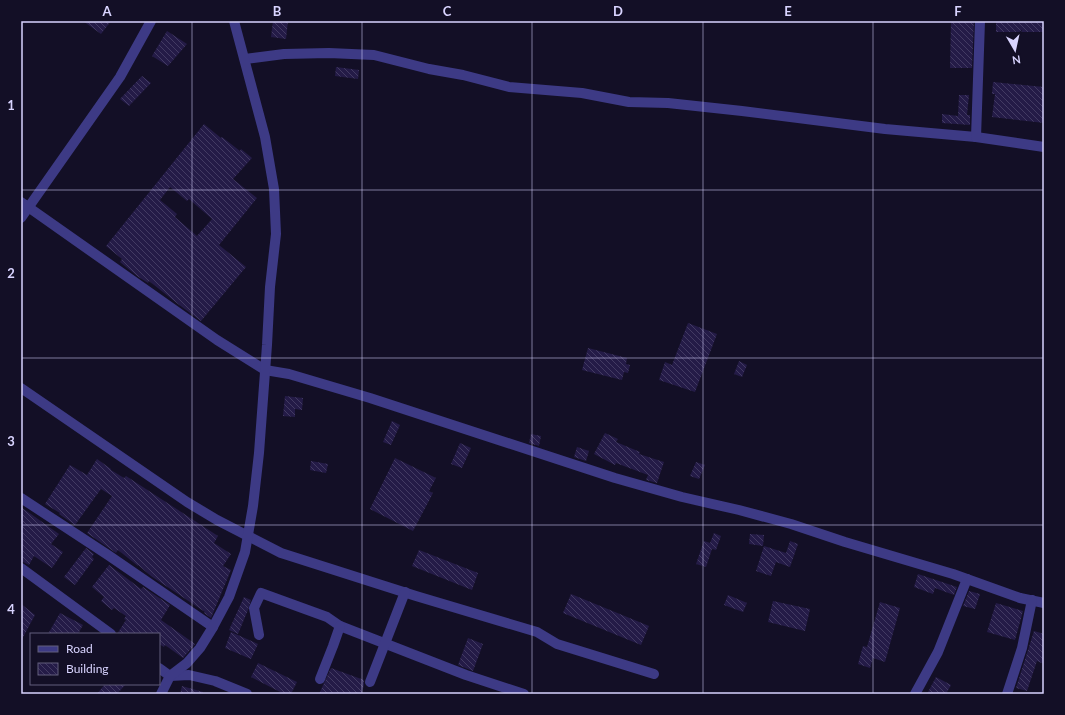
<svg xmlns="http://www.w3.org/2000/svg" width="1065" height="715" viewBox="0 0 1065 715" font-family="Lato,sans-serif">
<style>
.building{fill:url(#building-back-hatch);fill-rule:evenodd}
.lines{fill:none;stroke-linecap:round;stroke-linejoin:round}
.minor{stroke:#3d3a85;stroke-width:10}
.grid{fill:none;stroke:#d9d4ff;stroke-width:1;stroke-opacity:0.55}
.neatline{fill:none;stroke:#d9d4ff;stroke-width:1.5}
.grid-label{font-size:13px;text-anchor:middle;font-weight:bold;fill:#d9d4ff}
</style>
<defs>
<pattern id="building-back-hatch" width="6" height="6" patternUnits="userSpaceOnUse"><rect width="6" height="6" fill="#241b47"/><path d="M-1 5l2 2M0 0l6 6M5-1l2 2" fill="none" stroke="#433b63"/></pattern>
</defs>
<rect width="100%" height="100%" fill="#130f26"/>
<!-- building -->
<g class="building">
<path d="M83,21h28l-10,13z"/>
<path d="M273,21h15l-2,18 -15,-2z"/>
<path d="M951,21h23l-2,47h-22z"/>
<rect x="996" y="21" width="48" height="11"/>
<path d="M167,31l20,13 -19,22 -16,-10z"/>
<path d="M336,67l23,3 -1,9 -23,-3z"/>
<path d="M142,76l9,7 -22,23 -9,-7z"/>
<path d="M993,82l51,5v36l-52,-6 3,-23h-3z"/>
<path d="M959,95h10l-2,20h3v10l-28,-2v-9l16,2z"/>
<path d="M204,124l17,14 1,-1 18,14 1,-2 11,9 -19,21 24,19 -38,47 27,22 -45,54 -23,-17 -29,-23 -1,2 -11,-7 -17,-14 2,-3 -16,-13zM170,187l17,14 2,-2 23,20 -15,17 -22,-19 2,-3 -17,-14z"/>
<path d="M688,323l29,11 -22,58 -36,-12 6,-18 7,3z"/>
<path d="M588,348l39,10 -1,6 4,1 -2,8 -4,-1 -2,8 -40,-10z"/>
<path d="M739,361l8,4 -5,12 -8,-3z"/>
<path d="M285,396l18,2 -1,12 -7,-1v8l-12,-1z"/>
<path d="M392,421l8,4 -9,20 -8,-3z"/>
<path d="M605,433l13,6 -2,3 24,10 -1,2 25,8 -7,21 -11,-3 2,-5 -32,-12 -1,2 -21,-11z"/>
<path d="M531,434l10,2 -2,10 -10,-3z"/>
<path d="M460,443l11,5 -9,20 -11,-4z"/>
<path d="M577,447l12,4 -3,10 -12,-4z"/>
<path d="M395,458l41,20 -7,13 4,2 -20,38 -43,-22z"/>
<path d="M97,459l14,10v1l13,8 2,-2 92,60 -4,7 17,11 -8,12 8,4 -20,48 -7,-5 1,-1 -54,-36 -13,-11v1l-20,-16 -2,3 -29,-20 25,-37 -11,-7 -26,36 -16,-11 1,-1 -15,-9 25,-39 17,10z"/>
<path d="M311,461l17,3 -2,9 -16,-3z"/>
<path d="M696,462l9,3 -6,14 -9,-3z"/>
<path d="M21,507l38,27 -8,10 12,8 -11,16 -18,-12 -5,9 -8,-4z"/>
<path d="M714,533l7,3 -5,14 -4,-1 -6,18 -10,-3 8,-23 6,2z"/>
<path d="M750,534l14,1 -1,11 -14,-2z"/>
<path d="M790,541l8,3 -8,23 -14,-5 -5,14 -15,-5 8,-25 22,7z"/>
<path d="M86,548l8,6 -2,3 2,2 -19,26 -11,-8z"/>
<path d="M419,550l59,23 -6,17 -60,-24z"/>
<path d="M109,565l32,24 2,-2 27,18 -9,15 34,24 -12,14 -18,-13 -1,2 -5,-3v-10h-42l9,-14 -2,-1 2,-3 -12,-8 -2,2 -11,-9 3,-4 -12,-10z"/>
<path d="M918,574l39,13 -3,8 -19,-7 -2,6 -19,-7z"/>
<path d="M969,591l11,3 -5,15 -12,-3z"/>
<path d="M571,594l78,32 -8,19 -78,-32z"/>
<path d="M728,595l19,8 -4,9 -19,-7z"/>
<path d="M244,597l7,3 -3,10 -10,24 -9,-4z"/>
<path d="M773,601l37,8 -5,22 -37,-9z"/>
<path d="M880,602l20,6 -15,54 -12,-4 -3,10 -12,-4 5,-18 4,1z"/>
<path d="M996,603l27,8 -8,29 -28,-8z"/>
<path d="M21,604l14,11 -14,26z"/>
<path d="M60,613l23,12 -5,9h-30z"/>
<path d="M1034,631l10,3v30l-7,-3 -10,30 -11,-3z"/>
<path d="M231,632l27,12 -7,15 -26,-11z"/>
<path d="M468,638l15,6 -10,27 -15,-6z"/>
<path d="M258,663l39,19 -6,12h-7l-33,-17z"/>
<path d="M331,668l33,12v5l-3,9h-42z"/>
<path d="M936,677l15,8 -5,9h-19z"/>
<path d="M105,684h21l-9,10h-20z"/>
<path d="M182,686l21,6v2h-23z"/>
</g>
<g class="lines">
<!-- minor -->
<g class="minor">
<path d="M245,59l39,-5 45,-1 45,2 55,14 34,6 46,12 73,6 47,9 39,1 74,8 143,18 91,8 68,10"/>
<path d="M976,137l4,-116"/>
<path d="M21,202l196,138 48,30 24,4 81,24 245,80 67,19 57,13 52,14 54,18 108,32 67,24 24,5"/>
<path d="M21,218l99,-141 31,-56"/>
<path d="M21,388l166,114 30,18 64,33 135,43 121,36 20,12 97,30"/>
<path d="M21,498l87,57 105,72"/>
<path d="M21,568l90,66"/>
<path d="M259,635l-5,-27 7,-15 66,24 13,9 126,49 58,19"/>
<path d="M159,668l11,8 19,-1 26,6 32,13"/>
<path d="M320,679l13,-33 7,-20"/>
<path d="M370,682l35,-90"/>
<path d="M161,694l9,-18 17,-13 13,-15 13,-21 16,-30 16,-45 8,-46 6,-53 8,-108 3,-58 6,-53 -2,-45 -9,-52 -31,-116"/>
<path d="M915,694l23,-42 29,-73"/>
<path d="M1007,694l15,-46 10,-48"/>
</g>
</g>
<!-- grid -->
<path class="grid" d="M192,21v673M362,21v673M532,21v673M703,21v673M873,21v673M21,190h1023M21,358h1023M21,525h1023"/>
<!-- border -->
<rect width="1065" height="715" fill="none" stroke="#130f26" stroke-width="44"/>
<!-- legend -->
<rect x="30" y="633" width="130" height="52" fill="#130f26" stroke="#625e7d"/>
<rect x="38" y="646" width="20" height="6" fill="#3d3a85" stroke="#625e7d"/>
<text x="66" y="653" font-size="12" fill="#d9d4ff">Road</text>
<rect x="38" y="663" width="20" height="12" fill="url(#building-back-hatch)" stroke="#625e7d"/>
<text x="66" y="673" font-size="12" fill="#d9d4ff">Building</text>
<!-- north arrow -->
<g transform="translate(1015 50) rotate(171)" stroke="#130f26" stroke-width="3" paint-order="stroke">
<path d="M0-3L7 15L0 10L-7 15Z" fill="#d9d4ff"/>
<text y="-6" font-size="11" font-weight="bold" text-anchor="middle" fill="#d9d4ff">N</text>
</g>
<rect x="22" y="22" width="1021" height="671" class="neatline"/>
<g class="grid-label">
<text x="107" y="16">A</text>
<text x="277" y="16">B</text>
<text x="447" y="16">C</text>
<text x="618" y="16">D</text>
<text x="788" y="16">E</text>
<text x="958" y="16">F</text>
<text x="11" y="110">1</text>
<text x="11" y="278">2</text>
<text x="11" y="446">3</text>
<text x="11" y="614">4</text>
</g>
</svg>
